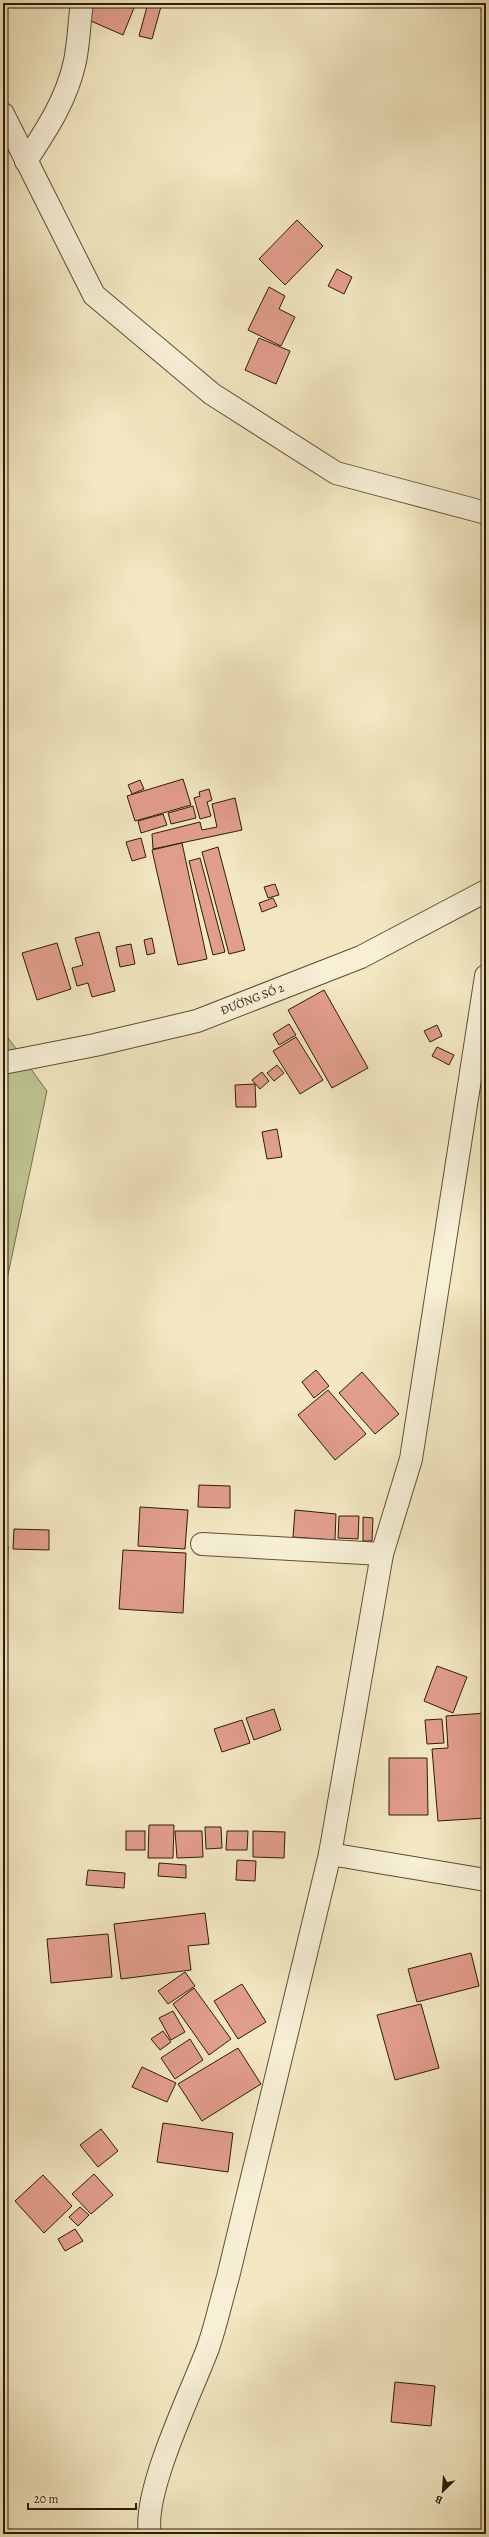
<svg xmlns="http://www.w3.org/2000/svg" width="489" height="2537" viewBox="0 0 489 2537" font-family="Alegreya,serif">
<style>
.green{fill:#bec591;stroke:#76704c}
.building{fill:#e29e8d;stroke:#2f1b06}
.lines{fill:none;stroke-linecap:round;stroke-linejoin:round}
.minor-casing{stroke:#604e35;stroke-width:24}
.minor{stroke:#f7f0d7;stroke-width:22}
.labels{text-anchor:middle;stroke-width:3;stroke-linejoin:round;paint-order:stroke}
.street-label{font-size:12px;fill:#2f1b06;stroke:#f7f0d7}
</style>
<rect width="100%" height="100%" fill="#f3e8c2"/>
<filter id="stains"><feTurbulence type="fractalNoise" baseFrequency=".005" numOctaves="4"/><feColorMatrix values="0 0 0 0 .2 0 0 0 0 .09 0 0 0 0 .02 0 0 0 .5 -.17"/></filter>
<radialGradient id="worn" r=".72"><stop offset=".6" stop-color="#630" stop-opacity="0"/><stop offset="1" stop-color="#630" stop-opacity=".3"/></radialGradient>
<!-- green -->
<path class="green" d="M3,1031l44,60 -44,207z"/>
<!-- building -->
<g class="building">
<path d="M90,3h46l-13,32 -39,-17z"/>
<path d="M148,3h14l-10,36 -13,-3z"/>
<path d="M297,220l26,26 -38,39 -26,-26z"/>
<path d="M337,269l15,8 -8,17 -16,-8z"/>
<path d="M269,287l16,9 -6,13 16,8 -14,29 -33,-16z"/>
<path d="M259,338l31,13 -14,33 -31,-14z"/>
<path d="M183,779l8,26 -56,16 -8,-25z"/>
<path d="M140,780l4,9 -12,5 -4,-9z"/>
<path d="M209,789l3,11 -5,2 4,14 -11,3 -6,-21 6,-2 -1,-4z"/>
<path d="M235,798l7,32 -89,19 -1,-15 48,-12 2,8 15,-3 -5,-23z"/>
<path d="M193,806l3,12 -25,6 -3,-11z"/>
<path d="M163,814l4,11 -26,8 -3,-12z"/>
<path d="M141,838l5,19 -14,4 -6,-19z"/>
<path d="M182,843l25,116 -29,6 -26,-115z"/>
<path d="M218,847l27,103 -16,4 -27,-102z"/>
<path d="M200,858l25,94 -12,3 -24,-94z"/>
<path d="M275,884l4,11 -11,3 -4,-11z"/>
<path d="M273,898l4,8 -15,6 -3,-9z"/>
<path d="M99,932l16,59 -23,6 -4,-14 -11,3 -5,-18 11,-3 -8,-27z"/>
<path d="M152,938l3,15 -8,2 -3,-15z"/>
<path d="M57,943l14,46 -34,11 -15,-47z"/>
<path d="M131,944l4,20 -15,3 -4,-20z"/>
<path d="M324,990l44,78 -36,20 -44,-78z"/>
<path d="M289,1024l7,11 -17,10 -6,-11z"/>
<path d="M437,1025l5,11 -12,6 -6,-11z"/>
<path d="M296,1037l27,43 -23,14 -27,-43z"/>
<path d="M437,1047l17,8 -5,10 -17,-9z"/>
<path d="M277,1065l7,8 -10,8 -7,-8z"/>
<path d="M262,1072l7,9 -9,8 -8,-9z"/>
<path d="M255,1084l1,23h-20l-1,-22z"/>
<path d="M277,1129l5,28 -15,2 -5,-27z"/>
<path d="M316,1370l13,16 -15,12 -12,-16z"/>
<path d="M362,1372l37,42 -24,20 -36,-41z"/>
<path d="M328,1390l38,44 -31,26 -37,-45z"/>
<path d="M199,1485l31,1v22l-32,-1z"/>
<path d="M140,1507l48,3 -3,39 -47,-3z"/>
<path d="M295,1510l41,4 -1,26 -42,-3z"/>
<path d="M339,1516h20l-1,23 -20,-1z"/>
<path d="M363,1517l10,1 -1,23h-9z"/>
<path d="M14,1529l35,1v20l-36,-1z"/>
<path d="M3,1546h5l-1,35h-4z"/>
<path d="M123,1550l63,3 -3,60 -64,-4z"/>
<path d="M437,1666l30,11 -14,36 -29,-12z"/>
<path d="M274,1709l7,21 -27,10 -8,-22z"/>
<path d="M486,1713v105l-48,3 -6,-72 16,-1 -2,-32z"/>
<path d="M442,1719l2,24 -17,1 -2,-24z"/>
<path d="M242,1720l8,23 -28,9 -8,-23z"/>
<path d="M389,1758h38l1,57h-39z"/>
<path d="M149,1825h25l-1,33h-25z"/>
<path d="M205,1827h16l1,21 -16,1z"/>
<rect x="126" y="1831" width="19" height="19"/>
<path d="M175,1831h27l1,26 -26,1z"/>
<path d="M227,1831h21l-1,19h-21z"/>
<path d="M253,1831l32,1 -1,26 -31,-1z"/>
<path d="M237,1860l19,1 -1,20 -19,-1z"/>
<path d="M159,1863l27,2v13l-28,-2z"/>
<path d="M88,1870l37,3 -1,15 -38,-3z"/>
<path d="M205,1913l4,31 -21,2 3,24 -70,9 -7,-55z"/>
<path d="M108,1934l4,43 -61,6 -4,-44z"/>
<path d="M471,1953l8,33 -62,16 -9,-33z"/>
<path d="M185,1972l10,14 -27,18 -10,-13z"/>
<path d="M242,1984l24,38 -28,17 -24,-38z"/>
<path d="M194,1988l37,51 -22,16 -36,-51z"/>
<path d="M421,2004l18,64 -44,12 -18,-65z"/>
<path d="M173,2011l12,21 -14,8 -12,-22z"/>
<path d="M163,2031l8,11 -11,8 -9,-11z"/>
<path d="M190,2039l13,21 -28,19 -14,-21z"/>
<path d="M238,2048l23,36 -59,37 -24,-37z"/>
<path d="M142,2067l34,16 -9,19 -35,-15z"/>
<path d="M163,2123l70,10 -5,39 -71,-10z"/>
<path d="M101,2129l17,22 -20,16 -18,-22z"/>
<path d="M94,2174l19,21 -22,19 -19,-20z"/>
<path d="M43,2175l29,31 -28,27 -29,-32z"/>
<path d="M80,2207l9,8 -11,11 -9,-9z"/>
<path d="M75,2229l8,12 -18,10 -7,-12z"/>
<path d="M395,2382l40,4 -4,40 -40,-4z"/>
</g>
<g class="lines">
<defs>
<g id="minor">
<path d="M3,114l91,181 118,99 124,79 150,40"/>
<path d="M26,161c21,-32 41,-62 49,-100 4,-19 4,-39 7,-58"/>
<path d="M3,1063l92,-18 102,-24 164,-64 125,-66"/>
<path d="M202,1544l180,10"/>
<path d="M330,1854l156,26"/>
<path d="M150,2534c-8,-42 42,-143 58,-186 8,-23 13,-47 20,-71l102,-423 52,-300 29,-95 75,-483"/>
</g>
</defs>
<!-- minor casing -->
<use href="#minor" class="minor-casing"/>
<!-- minor -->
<use href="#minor" class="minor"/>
</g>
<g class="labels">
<!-- street labels -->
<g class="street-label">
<text transform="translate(252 999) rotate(-21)" y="4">ĐƯỜNG SỐ 2</text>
</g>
</g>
<!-- margin -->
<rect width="489" height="2537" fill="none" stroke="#f3e8c2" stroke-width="16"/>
<rect x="4" y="4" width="481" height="2529" fill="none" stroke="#2f1b06" stroke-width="2"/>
<rect x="8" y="8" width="473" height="2521" fill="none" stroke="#2f1b06"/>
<!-- north arrow -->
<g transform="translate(443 2491) rotate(205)" stroke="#f7f0d7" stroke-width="3" paint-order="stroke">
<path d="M0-3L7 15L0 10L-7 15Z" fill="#2f1b06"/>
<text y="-6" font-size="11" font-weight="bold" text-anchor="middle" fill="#2f1b06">B</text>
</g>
<!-- scale -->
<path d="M28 2503v6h108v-6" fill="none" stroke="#2f1b06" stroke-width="2"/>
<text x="34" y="2503" font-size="12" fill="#2f1b06" stroke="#f7f0d7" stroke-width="3" paint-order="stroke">20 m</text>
<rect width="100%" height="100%" filter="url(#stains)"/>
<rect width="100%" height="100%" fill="url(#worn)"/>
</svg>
